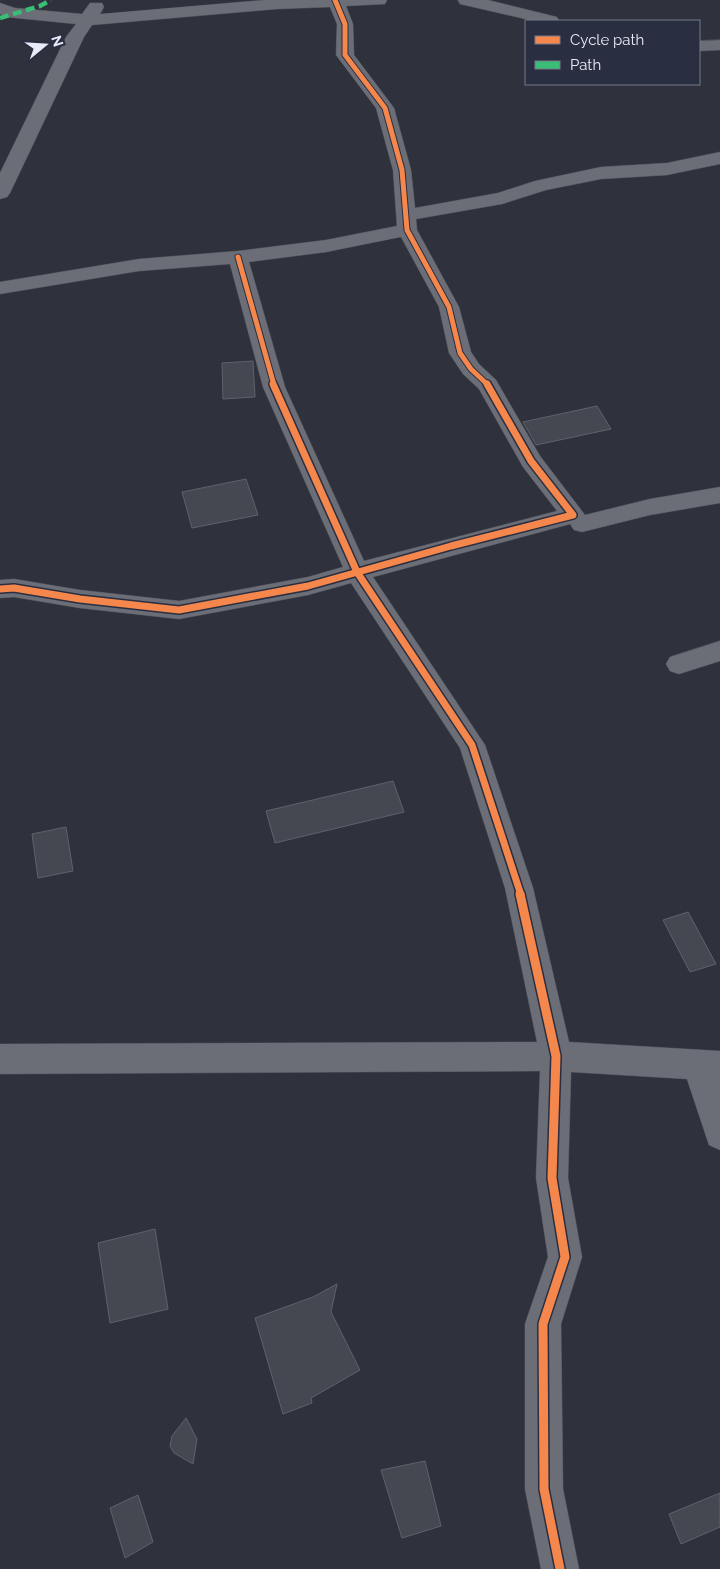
<svg xmlns="http://www.w3.org/2000/svg" width="720" height="1569" viewBox="0 0 720 1569" font-family="Raleway,sans-serif">
<style>
.building{fill:#464851;stroke:#5f626b}
.lines{fill:none;stroke-linecap:round;stroke-linejoin:round}
.street-casing{stroke:#4e5059;stroke-width:1}
.street{fill:#6b6e76;fill-rule:evenodd}
.quiet{stroke:#3abd76;stroke-width:4.5;stroke-dasharray:9 4.5;stroke-linecap:butt}
.cycleway-far2-casing{stroke:#2a2e41;stroke-width:7}
.cycleway-far1-casing{stroke:#2a2e41;stroke-width:10}
.cycleway-casing{stroke:#2a2e41;stroke-width:12}
.cycleway-far2{stroke:#f5874c;stroke-width:5}
.cycleway-far1{stroke:#f5874c;stroke-width:7}
.cycleway{stroke:#f5874c;stroke-width:9}
</style>
<rect width="100%" height="100%" fill="#2f323c"/>
<!-- building -->
<g class="building">
<path d="M253,361l2,36 -32,2 -1,-36z"/>
<path d="M597,406l14,23 -75,16 -13,-23z"/>
<path d="M246,479l12,36 -66,13 -10,-36z"/>
<path d="M393,781l11,31 -129,31 -9,-32z"/>
<path d="M66,827l7,44 -35,7 -6,-44z"/>
<path d="M688,912l28,52 -26,8 -27,-52z"/>
<path d="M155,1229l13,80 -58,14 -12,-80z"/>
<path d="M337,1284l-6,28 29,58 -49,28 1,5 -29,11 -28,-96 58,-21z"/>
<path d="M186,1418l11,21 -4,25 -19,-11 -4,-7 2,-10z"/>
<path d="M425,1461l16,65 -39,12 -21,-68z"/>
<path d="M720,1493v34l-39,17 -12,-30z"/>
<path d="M138,1495l15,47 -28,16 -15,-50z"/>
</g>
<g class="lines">
<defs>
<g id="street">
<path d="M265,0h122l-2,4 -39,2 7,18 1,31 40,53 17,62 4,38 83,-15 37,-12 66,-14 66,-4 53,-11v12l-53,11 -66,4 -55,11 -44,14 -86,15 1,11 42,77 12,45 8,12 17,16 44,76 45,59 65,-16 70,-12v16l-70,12 -68,17 -8,-2 -4,-6 -197,53 112,168 48,143 36,154 151,9v99l-11,-5 -22,-66 -116,-7 -3,106 14,79 -21,67 2,165 16,80h-38l-16,-80v-165l23,-67 -12,-79 4,-107 -540,3v-30l537,-2 -32,-154 -45,-140 -109,-165 -43,12 -129,24 -99,-11 -66,-11 -14,1v-18l14,-1 66,11 99,11 129,-24 35,-10 -80,-180 -33,-123 -91,7 -139,23v-12l139,-23 99,-8 88,-11 71,-14 -4,-56 -17,-62 -40,-53 1,-31 -7,-17 -53,2 -185,16 -8,12 -74,156 -3,4 -7,2v-26l66,-136 10,-13 -70,-7 -6,-3v-11l15,5 67,6 8,-11h12l2,4 -4,7zM401,237l38,70 10,46 14,21 16,15 44,78 34,44 -193,50 -79,-174 -36,-125 77,-10z"/>
<path d="M458,0h30l69,17 2,4h-25l-74,-17z"/>
<path d="M720,40v10l-21,1v-10z"/>
<path d="M720,641v20l-41,13 -9,-3 -4,-7 4,-7z"/>
</g>
</defs>
<!-- street casing -->
<use href="#street" class="street-casing"/>
<!-- street -->
<use href="#street" class="street"/>
<!-- quiet -->
<path class="quiet" d="M0,18l40,-12 11,-6"/>
<defs>
<g id="cycleway-far2">
<path d="M335,0l10,24v31l40,53 17,62 5,60 42,77 11,46 11,16 17,16"/>
<path d="M238,257l36,128"/>
</g>
<g id="cycleway-far1">
<path d="M273,384l84,188 115,173 49,150"/>
<path d="M0,589l14,-1 66,11 99,11 129,-24 143,-40 122,-31 -42,-54 -44,-77"/>
</g>
<path id="cycleway" d="M520,894l36,162 -4,122 13,79 -22,67 1,165 16,80"/>
</defs>
<!-- cycleway-far2 casing -->
<use href="#cycleway-far2" class="cycleway-far2-casing"/>
<!-- cycleway-far1 casing -->
<use href="#cycleway-far1" class="cycleway-far1-casing"/>
<!-- cycleway casing -->
<use href="#cycleway" class="cycleway-casing"/>
<!-- cycleway-far2 -->
<use href="#cycleway-far2" class="cycleway-far2"/>
<!-- cycleway-far1 -->
<use href="#cycleway-far1" class="cycleway-far1"/>
<!-- cycleway -->
<use href="#cycleway" class="cycleway"/>
</g>
<!-- legend -->
<rect x="525" y="20" width="175" height="65" fill="#2a2e41" stroke="#76798a"/>
<rect x="535" y="36" width="25" height="8" fill="#f5874c" stroke="#76798a"/>
<text x="570" y="45" font-size="15" fill="#e7eaf7">Cycle path</text>
<rect x="535" y="61" width="25" height="8" fill="#3abd76" stroke="#76798a"/>
<text x="570" y="70" font-size="15" fill="#e7eaf7">Path</text>
<!-- north arrow -->
<g transform="translate(45 45) rotate(72)" stroke="#2a2e41" stroke-width="4" paint-order="stroke">
<path d="M0-4L9 19L0 12L-9 19Z" fill="#e7eaf7"/>
<text y="-8" font-size="14" font-weight="bold" text-anchor="middle" fill="#e7eaf7">N</text>
</g>
</svg>
